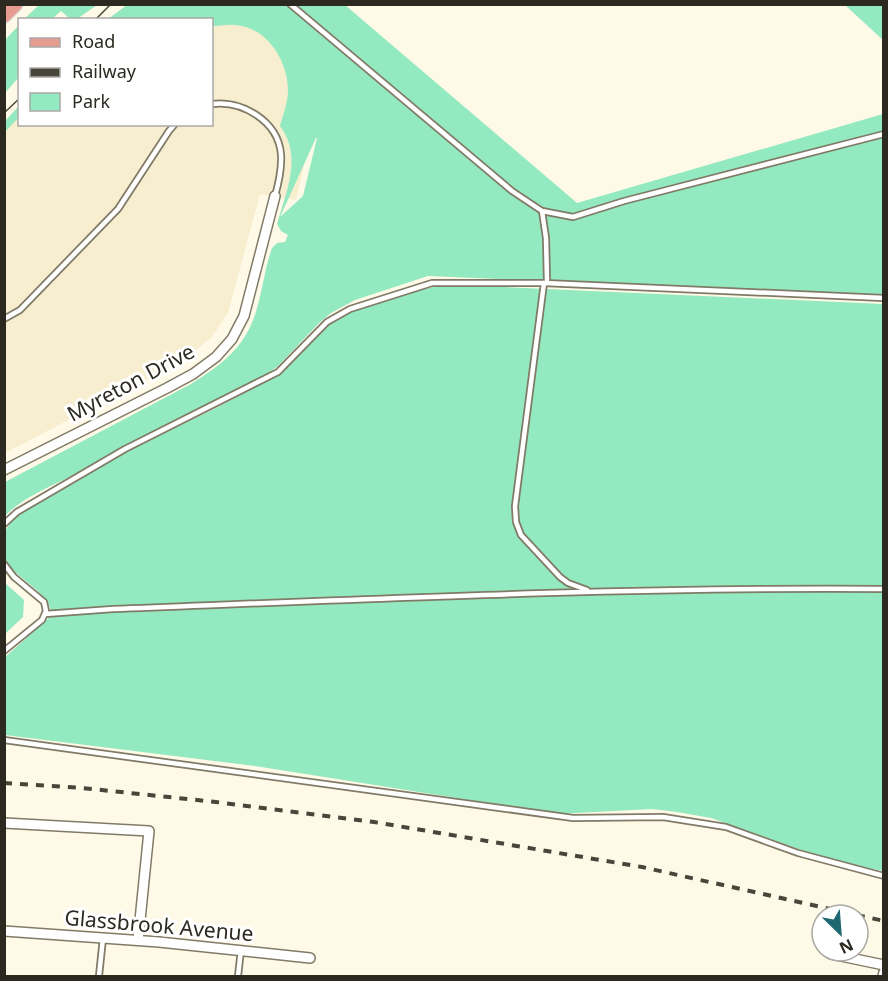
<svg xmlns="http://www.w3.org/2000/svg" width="888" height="981" viewBox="0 0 888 981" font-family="'Noto Sans',sans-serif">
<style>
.built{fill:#f7eed0}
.green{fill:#93e9c0;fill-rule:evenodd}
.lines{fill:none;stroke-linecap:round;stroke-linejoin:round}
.service-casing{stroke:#807a66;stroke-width:8}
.minor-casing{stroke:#807a66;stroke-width:12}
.primary-casing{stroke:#e1e1e0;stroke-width:18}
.service{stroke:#fff;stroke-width:4.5}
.minor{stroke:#fff;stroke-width:9}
.primary{stroke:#e69b91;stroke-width:15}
.tram{stroke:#48453b;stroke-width:1.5}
.rail{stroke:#48453b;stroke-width:4;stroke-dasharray:8 8;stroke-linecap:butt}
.labels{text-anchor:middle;stroke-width:6;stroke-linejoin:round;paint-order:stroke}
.street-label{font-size:21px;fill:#2b2920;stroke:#fff}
</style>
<rect width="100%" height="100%" fill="#fff9e7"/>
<!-- built -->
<path class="built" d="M212,22h27l23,8 59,62 -25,108 -36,-6 -32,119 -17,25 -27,22 -179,93 -1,-326 15,-15 1,12h192z"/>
<!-- green -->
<g class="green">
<path d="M39,5v-1l58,1 -20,14h-7l-9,-8 -9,8h-28z"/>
<path d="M127,5h218l232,198 306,-89v181l-455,-19 -73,24 -24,13 -12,10 -41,43 -12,9c-64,32 -128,65 -191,99 -23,12 -52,23 -70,42v-34l186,-98c32,-20 56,-38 66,-76 6,-20 8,-41 15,-60l5,-5 8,-1 3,-7 -7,-4 -4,-7c9,-32 26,-68 3,-98 3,-11 8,-24 8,-36 0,-29 -21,-63 -53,-65 -8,-1 -16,1 -23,1v-6l-104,-1zM317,138l-14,58 -23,21 36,-79z"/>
<path d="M845,5h38v35z"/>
<path d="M19,25v52l-14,16v-53z"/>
<path d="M19,106v11l-14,15v-11z"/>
<path d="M481,286l402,18v567l-48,-9 -124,-44 -34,-6 -25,-3 -95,5 -302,-48 -250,-31 -1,-77 48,-43c-3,-24 -35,-35 -47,-55v-29l9,-14 47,-30 54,-30 99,-48 64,-34 54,-53 22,-12 52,-17 28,-6z"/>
<path d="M5,583l19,17 -1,17 -18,17z"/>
</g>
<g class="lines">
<defs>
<g id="service">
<path d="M290,4l222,187 30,20 31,6 51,-16 260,-67"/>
<path d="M212,104c30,-4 66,17 69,50 1,15 -2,28 -6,42"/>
<path d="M542,211l4,27 1,42"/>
<path d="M544,283l-29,223 1,16 5,13 39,42 8,6 19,7"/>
<path d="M4,319l16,-9 98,-101 51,-78 6,-7"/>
<path d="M4,524l13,-12 108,-63 153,-77 49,-50 23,-13 82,-26h112l340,15"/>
<path d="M4,564l10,13 30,25 2,9 -4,9 -38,31"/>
<path d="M45,614l68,-5c257,-10 514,-22 771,-20"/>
<path d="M4,740l569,78 90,-1 63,10 72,26 86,23"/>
<path d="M99,976l4,-38"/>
<path d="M238,976l3,-26"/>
</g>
<g id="minor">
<path d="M4,470l163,-82 26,-14 23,-17 16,-18 12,-23 31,-120"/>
<path d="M4,823l145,8 -11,109"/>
<path d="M4,931l155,11 151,16"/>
<path d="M831,954l53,11"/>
<path d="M883,976l1,-4"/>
</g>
<path id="primary" d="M4,15l11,-11"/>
</defs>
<!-- service casing -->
<use href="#service" class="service-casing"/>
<!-- minor casing -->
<use href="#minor" class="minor-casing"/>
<!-- primary casing -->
<use href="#primary" class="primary-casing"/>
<!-- service -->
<use href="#service" class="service"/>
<!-- minor -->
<use href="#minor" class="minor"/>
<!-- primary -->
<use href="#primary" class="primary"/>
<!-- tram -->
<g class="tram">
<path d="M95,20l16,-16"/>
<path d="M4,113l16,-15"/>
</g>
<!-- rail -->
<path class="rail" d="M4,783l78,5 134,14 158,20 268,45 242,54"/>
</g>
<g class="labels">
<!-- street labels -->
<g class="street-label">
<text transform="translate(131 383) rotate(-28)" y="7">Myreton Drive</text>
<text transform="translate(159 926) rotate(5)" y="7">Glassbrook Avenue</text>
</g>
</g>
<!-- border -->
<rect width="888" height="981" fill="none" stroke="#2b2920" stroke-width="12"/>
<!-- legend -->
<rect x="18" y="18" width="195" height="108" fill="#ffffff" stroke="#aaa9a6" stroke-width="1.5"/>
<rect x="30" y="38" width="30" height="9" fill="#e69b91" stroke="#aaa9a6" stroke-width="1.5"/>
<text x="72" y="48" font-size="18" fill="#2b2920">Road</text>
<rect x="30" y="68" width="30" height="9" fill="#48453b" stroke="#aaa9a6" stroke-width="1.5"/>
<text x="72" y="78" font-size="18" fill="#2b2920">Railway</text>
<rect x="30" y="93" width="30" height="18" fill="#93e9c0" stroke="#aaa9a6" stroke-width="1.5"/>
<text x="72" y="108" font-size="18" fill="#2b2920">Park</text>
<!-- north arrow -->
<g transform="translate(840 933) rotate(155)"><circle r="28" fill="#ffffff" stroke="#aaa9a6" stroke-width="1.5"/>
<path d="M0-4.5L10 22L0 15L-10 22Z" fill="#1d6871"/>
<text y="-9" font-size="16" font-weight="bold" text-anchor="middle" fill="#2b2920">N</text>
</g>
</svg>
